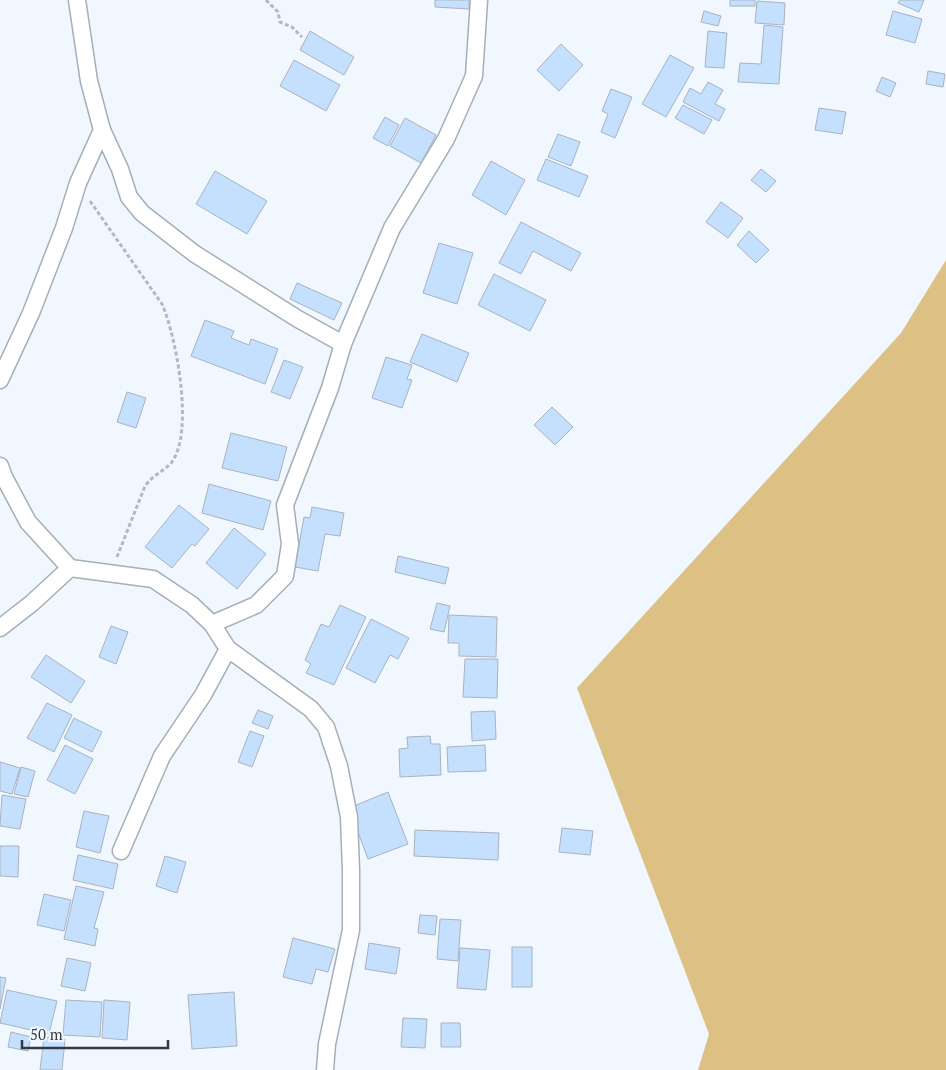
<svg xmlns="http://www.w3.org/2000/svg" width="946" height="1070" viewBox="0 0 946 1070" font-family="'PT Serif',serif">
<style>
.forest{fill:#ddc184}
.building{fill:#c4e0fe;stroke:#a9b3bf}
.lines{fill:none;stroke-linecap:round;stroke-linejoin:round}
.minor-casing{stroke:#a4afba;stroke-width:19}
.path{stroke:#b3b9bf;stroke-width:3;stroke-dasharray:4 2.5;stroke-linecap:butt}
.minor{stroke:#fff;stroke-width:16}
</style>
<rect width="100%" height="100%" fill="#f0f7fe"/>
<!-- forest -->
<path class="forest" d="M946,260v810h-248l11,-36 -132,-346 324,-355z"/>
<!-- building -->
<g class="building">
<path d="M435,0h34v9l-34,-2z"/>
<rect x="730" y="0" width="25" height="6"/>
<path d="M900,0h24l-5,12 -21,-9z"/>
<path d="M757,1l28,2 -1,22 -29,-2z"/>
<path d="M704,11l17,5 -3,10 -17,-4z"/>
<path d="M893,11l29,8 -7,24 -29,-8z"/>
<path d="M764,25l19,2 -4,57 -41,-2 2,-19 21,1z"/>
<path d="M310,31l44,26 -10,18 -44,-25z"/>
<path d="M708,31l19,2 -3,35 -19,-1z"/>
<path d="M561,44l22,21 -24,26 -22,-21z"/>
<path d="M670,55l24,13 -28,49 -24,-13z"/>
<path d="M294,60l46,25 -14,26 -46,-25z"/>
<path d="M928,71l17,3 -2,13 -17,-3z"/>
<path d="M882,77l14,6 -6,14 -14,-6z"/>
<path d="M708,82l15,8 -8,14 10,5 -6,12 -36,-19 7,-14 11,6z"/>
<path d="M611,89l21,8 -17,41 -14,-6 7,-18 -6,-3z"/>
<path d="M683,105l29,15 -8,14 -29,-16z"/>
<path d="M819,108l27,4 -4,22 -27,-4z"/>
<path d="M385,117l14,8 -11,21 -15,-8z"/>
<path d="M405,118l31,17 -15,28 -31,-17z"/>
<path d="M558,134l22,8 -9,24 -23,-9z"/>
<path d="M546,159l42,17 -9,21 -42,-17z"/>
<path d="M491,161l34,19 -19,35 -34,-20z"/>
<path d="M761,169l15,12 -10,11 -15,-12z"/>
<path d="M215,171l52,30 -20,33 -51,-30z"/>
<path d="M721,202l22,16 -15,20 -22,-16z"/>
<path d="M521,222l60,31 -10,18 -38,-20 -12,23 -22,-11z"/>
<path d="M749,231l20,19 -13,13 -19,-18z"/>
<path d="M439,243l34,10 -16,51 -34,-11z"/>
<path d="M494,274l52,26 -16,31 -52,-26z"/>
<path d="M297,283l45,20 -8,17 -44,-21z"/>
<path d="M205,320l29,11 -3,7 18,7 2,-6 27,10 -13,35 -74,-28z"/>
<path d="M422,334l47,19 -12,29 -47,-20z"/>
<path d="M386,357l26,8 -5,14 5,1 -10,28 -30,-10z"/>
<path d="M284,360l19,7 -13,32 -19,-7z"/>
<path d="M127,392l19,6 -10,30 -19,-6z"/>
<path d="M552,407l21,20 -18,18 -21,-20z"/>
<path d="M231,433l56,14 -9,34 -56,-13z"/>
<path d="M209,484l62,17 -8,29 -61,-17z"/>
<path d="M179,505l30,24 -14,17 -3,-2 -20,24 -27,-21z"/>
<path d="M312,507l32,6 -4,23 -15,-2 -7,37 -23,-4 9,-50 6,1z"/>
<path d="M234,528l32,26 -29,35 -31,-26z"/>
<path d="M398,556l51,12 -4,16 -50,-12z"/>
<path d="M437,603l13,3 -6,26 -14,-3z"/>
<path d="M340,605l26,12 -32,68 -28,-12 5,-9 -6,-4 16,-36 8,3z"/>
<path d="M449,615l48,2 -1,40 -37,-1v-13h-11z"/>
<path d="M371,619l38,19 -11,21 -8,-4 -15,28 -29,-15z"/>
<path d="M111,626l17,6 -12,32 -17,-7z"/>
<path d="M46,655l39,26 -14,22 -40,-26z"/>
<path d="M465,659h33l-1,39 -34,-1z"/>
<path d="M47,703l25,12 -18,37 -27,-14z"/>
<path d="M258,710l15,6 -5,13 -16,-6z"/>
<path d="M495,711l1,28 -24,2 -1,-29z"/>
<path d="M74,718l28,14 -10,20 -28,-14z"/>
<path d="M250,731l14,5 -12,31 -14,-5z"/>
<path d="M430,736l1,8h9l1,31 -41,2 -1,-28 9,-1 -1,-11z"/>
<path d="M65,745l28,14 -18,35 -28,-14z"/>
<path d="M485,745l1,26 -38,1 -1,-25z"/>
<path d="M0,762l20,6 -8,26 -12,-3z"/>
<path d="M21,767l14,4 -7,26 -14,-3z"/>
<path d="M388,792l20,52 -40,15 -19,-51z"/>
<path d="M2,795l24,4 -6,30 -20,-3z"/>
<path d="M84,811l25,5 -9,37 -24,-6z"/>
<path d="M562,828l31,3 -3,24 -31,-3z"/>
<path d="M415,830l84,3 -1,27 -84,-4z"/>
<path d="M0,846h19l-1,31 -18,-1z"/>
<path d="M78,855l40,9 -5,25 -40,-9z"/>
<path d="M165,856l21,6 -9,31 -21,-7z"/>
<path d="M76,886l28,6 -10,36 4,1 -3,17 -31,-7z"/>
<path d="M44,894l27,6 -7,31 -27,-6z"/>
<path d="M420,915l17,1 -2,19 -17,-2z"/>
<path d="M440,919l21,1 -3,41 -21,-2z"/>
<path d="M293,938l42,11 -7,23 -12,-3 -4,15 -29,-7z"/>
<path d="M369,943l31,5 -4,26 -31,-5z"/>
<rect x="512" y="947" width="20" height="40"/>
<path d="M460,948l30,2 -4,40 -29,-2z"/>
<path d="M67,958l24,5 -6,28 -24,-5z"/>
<path d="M0,977l6,1 -6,31z"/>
<path d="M7,990l50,11 -8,33 -49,-11z"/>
<path d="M234,992l3,54 -45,3 -4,-54z"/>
<path d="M66,1000l36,2 -2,35 -37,-2z"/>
<path d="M104,1000l26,2 -3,38 -25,-2z"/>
<path d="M403,1018l24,1 -2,29 -24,-1z"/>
<path d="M441,1023h19l1,24h-20z"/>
<path d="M11,1032l20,5 -3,14 -20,-4z"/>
<path d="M44,1037l21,2 -3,31h-22z"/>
</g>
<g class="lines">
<defs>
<g id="minor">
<path d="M102,130l18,39 9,28 13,16 53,41 103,65 45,25"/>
<path d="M0,380l31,-67 33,-85 14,-45 24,-53 -13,-49 -12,-81"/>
<path d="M0,466l4,11 24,45 42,46 83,11 39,26 20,19 16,25 83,60 15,18 13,39 10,51 2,54v59l-24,114 -2,26"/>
<path d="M212,624l44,-19 29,-29 5,-32 -5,-39 45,-117 13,-44 49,-116 54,-89 28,-63 5,-76"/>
<path d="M0,628l32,-25 38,-35"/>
<path d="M121,851l41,-95 41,-61 25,-46"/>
</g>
</defs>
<!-- minor casing -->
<use href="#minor" class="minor-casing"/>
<!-- path -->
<g class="path">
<path d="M266,0l12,12 2,10 12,5 10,10"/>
<path d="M90,201l72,103c14,31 33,130 9,159 -7,8 -18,12 -26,23l-28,71"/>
</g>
<!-- minor -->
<use href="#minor" class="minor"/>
</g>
<!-- scale -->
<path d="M22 1040v8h146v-8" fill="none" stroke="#363a3f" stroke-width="2.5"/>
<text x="30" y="1040" font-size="15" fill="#363a3f" stroke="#f0f7fe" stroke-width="4" paint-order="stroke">50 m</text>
</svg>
